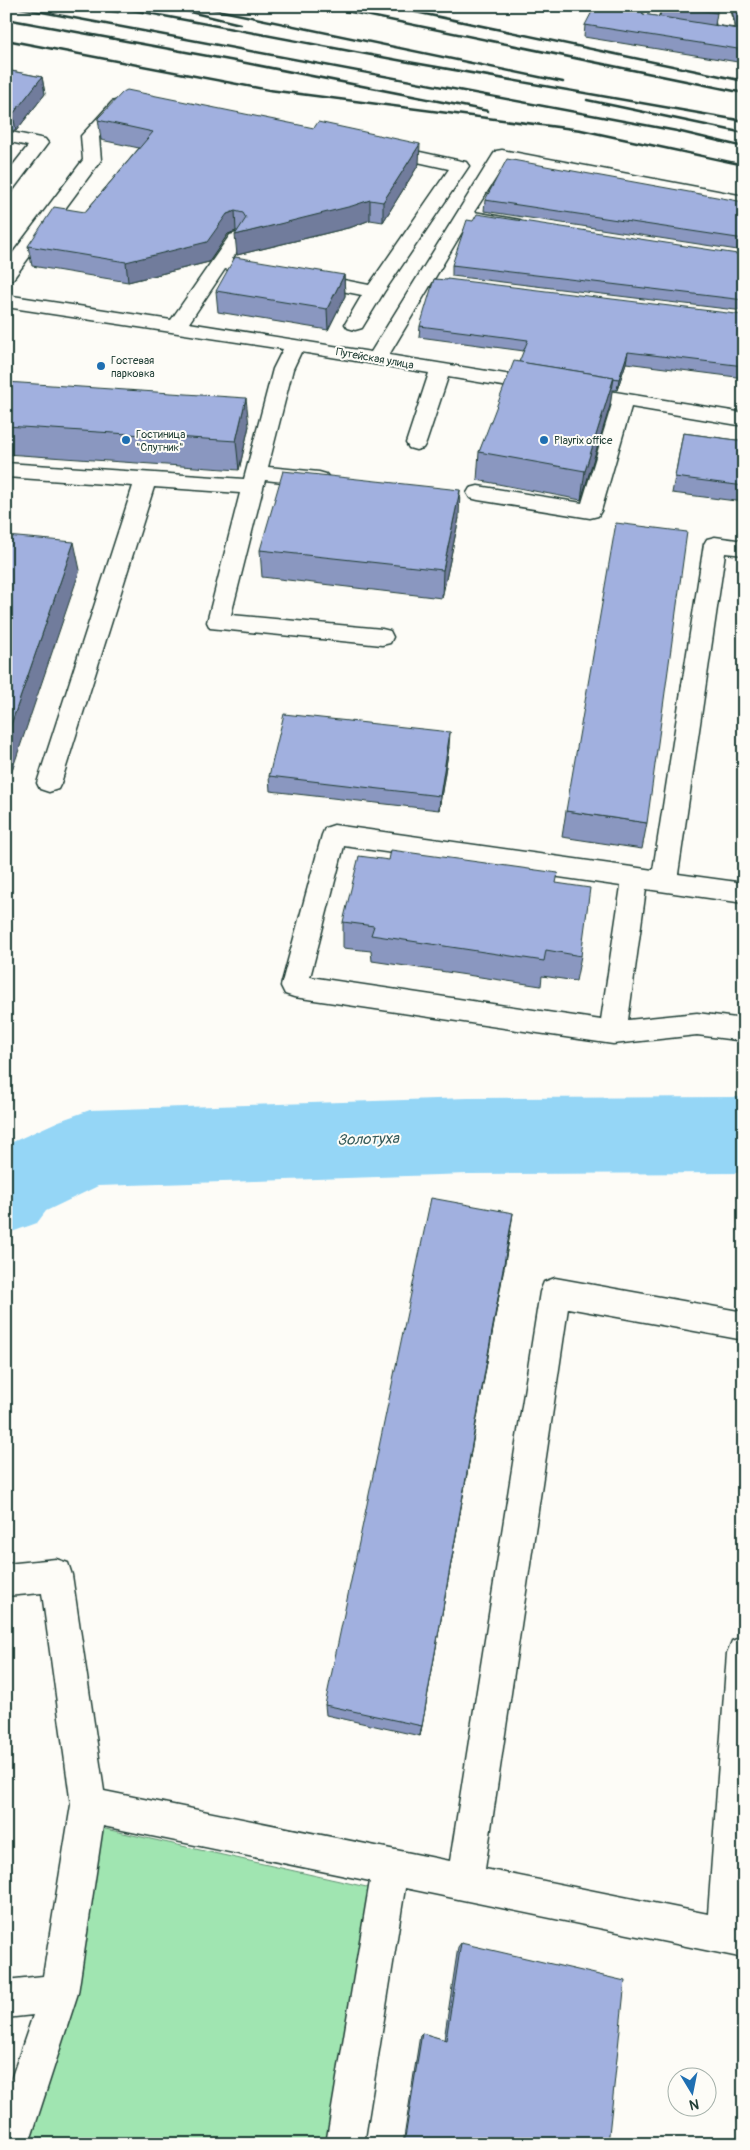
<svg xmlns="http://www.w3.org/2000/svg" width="750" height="2150" viewBox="0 0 750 2150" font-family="Pangolin,sans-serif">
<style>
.green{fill:#a0e5b1;stroke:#609172}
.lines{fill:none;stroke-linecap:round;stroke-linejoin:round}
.river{fill:#95d6f6;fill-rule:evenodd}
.minor-casing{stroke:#1f3d34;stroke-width:3}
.minor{fill:#fdfcf7;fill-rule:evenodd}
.rail{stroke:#1f3d34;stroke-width:2.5}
.wall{fill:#8a97c0;stroke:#1f3d34}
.shaded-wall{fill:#717b9c;stroke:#1f3d34}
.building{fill:#a1b0df;stroke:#1f3d34}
.poi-dot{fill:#1f6fb2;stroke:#fdfcf7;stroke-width:2}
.labels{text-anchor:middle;stroke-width:4;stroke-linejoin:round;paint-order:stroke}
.far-street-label{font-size:11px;fill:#1f3d34;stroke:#fdfcf7}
.far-poi-label{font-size:11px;fill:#1f3d34;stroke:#fdfcf7;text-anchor:start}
.water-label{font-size:15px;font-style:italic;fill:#375c5b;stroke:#fdfcf7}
</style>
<rect width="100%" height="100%" fill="#fdfcf7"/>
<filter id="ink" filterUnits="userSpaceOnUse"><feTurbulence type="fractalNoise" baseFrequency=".02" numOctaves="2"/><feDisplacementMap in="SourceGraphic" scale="10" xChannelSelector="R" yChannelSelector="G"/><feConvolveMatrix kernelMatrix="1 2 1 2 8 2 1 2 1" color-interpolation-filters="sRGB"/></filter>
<g filter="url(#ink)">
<!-- green -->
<path class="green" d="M101,1828l270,60 -44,256h-305z"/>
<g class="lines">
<!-- river -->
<path class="river" d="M744,1097v76l-276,1 -370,12 -52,25 -9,12 -31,11v-89l53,-24 31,-11 378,-12z"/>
<defs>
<g id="minor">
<path d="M646,6h16l-5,13 60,9 -2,-12 -21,-7 -2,-3c10,0 29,-3 37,4 4,4 4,15 5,20l10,2v10l-102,-17 -2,-3z"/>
<path d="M127,97l6,1 3,4 -3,4 -9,4 -25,27 2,23 -88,119 -7,2v-19l77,-102 -2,-24 31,-34z"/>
<path d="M6,131l39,8 3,4 -36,48 -6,1v-18l22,-28 -22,-5z"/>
<path d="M383,144l83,18 3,4 -85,126 -22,36 -7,2 -7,-2 -3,-4 17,-29 -61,-12 -3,-4 3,-4 7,-2 61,12 80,-116 -72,-16 -3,-4 3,-4z"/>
<path d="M502,150l242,46v10l-237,-45 -33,51 46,8 2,4 -2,4 -7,2 -45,-8 -79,133 355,58v13l-113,-19 -30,104 -3,5 -8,2 -112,-18 -8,-2 -3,-5 3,-5 8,-2 104,17 30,-99 -164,-27 -22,66 -3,5 -7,2 -7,-2 -3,-5 23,-70 -128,-21 -8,17 -25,98 51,5 7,2 4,5 -4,5 -7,2 -54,-6 -34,135 151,14 8,2 3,6 -3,6 -8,2 -172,-17 -3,-6 33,-129 -86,-6 -93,296 -3,6 -9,3 -9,-3 -3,-6 96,-297 -127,-9v-14l238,16 29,-110 10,-20 -277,-42v-12l165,25 59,-85 7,-2 7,2 2,4 -14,20 43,9 2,4 -2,4 -7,2 -43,-9 -36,54 182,29 122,-197 3,-4z"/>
<path d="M715,537l29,4v14l-19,-2 -47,321 66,9v20l-98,-14 -18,131 69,-7 47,6v22l-47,-6 -84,9 -319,-47 -9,-3 -4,-8 41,-151 3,-7 9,-3 319,45 51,-326 3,-5zM344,846l277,40 -20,134 -291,-43z"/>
<path d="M555,1278l189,34v28l-176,-32 -83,561 223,45 19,-261 5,-12 12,-5v322l-339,-70 -41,256h-38l44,-263 -267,-55 -25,167 -49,151h-23v-50l27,-79 -27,3v-38l37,-4 28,-171 -29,-212 -36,3v-32l50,-5 12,4 4,12 32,216 346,70 90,-569 4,-10z"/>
</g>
</defs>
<!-- minor casing -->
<use href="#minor" class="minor-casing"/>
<!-- minor -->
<use href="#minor" class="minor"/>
<!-- rail -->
<g class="rail">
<path d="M10,6l667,125 67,16"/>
<path d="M78,6l40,6"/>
<path d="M111,6l292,55 341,60"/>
<path d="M165,6l75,18"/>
<path d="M198,6l365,76"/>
<path d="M322,6l422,87"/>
<path d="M387,6l357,75"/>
<path d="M6,19l240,44 242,48"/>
<path d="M6,40l263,50 312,40 163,35"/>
<path d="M587,100l157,33"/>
</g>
</g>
<!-- wall -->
<g class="wall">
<path d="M644,6l-2,6 1,2 17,3 1,-11h55l1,7 -2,12 21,3 -4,-17 -8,-5h20v57l-160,-26 1,-12z"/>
<path d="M6,70l36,7 3,17 -29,37 -10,-1z"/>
<path d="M98,118l321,46 -36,58 -13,-2 -18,7 -115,28 1,-24h-2l-8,3 -19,28 -81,20 -96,-16 -4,-20 57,-34 54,-64 -38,-8z"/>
<path d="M485,200l259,2v49l-260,-40z"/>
<path d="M744,255v56l-292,-35v-11z"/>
<path d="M344,275l1,21 -17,34 -110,-18 -2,-21z"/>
<path d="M744,315v63l-118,-15 -9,27h-5l-2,16 -29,94 -104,-20 2,-28 45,-101 -105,-14 1,-11z"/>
<path d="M6,382l243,44 -10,44 -233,-16z"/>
<path d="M683,433l61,8v61l-72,-9z"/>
<path d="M459,518l-17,80 -180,-21 -2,-27z"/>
<path d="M449,747l-10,63 -169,-19 -1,-15z"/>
<path d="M566,811l81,12 -5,26 -80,-12z"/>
<path d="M556,883l25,73 -5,25 -34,-5 -1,10 -169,-25 -1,-10 -28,-3v-26z"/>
<path d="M510,1234l-90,502 -94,-21 -1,-10z"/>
<path d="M461,1943l147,201h-205l17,-109 2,-2 22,7 14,-93z"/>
</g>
<!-- shaded-wall -->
<g class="shaded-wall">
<path d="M641,6h3l-6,15 2,-13z"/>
<path d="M42,77l3,17 -29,37 -3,-17z"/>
<path d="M420,144l-1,20 -36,58v-20z"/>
<path d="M370,200v20l-18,7 -115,28 -2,-20z"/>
<path d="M235,211l1,20 -8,3 -19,28 -81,20 -2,-20 101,-48z"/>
<path d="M344,275l1,21 -17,34 -1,-21z"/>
<path d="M628,352l-2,11 -9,27 2,-11z"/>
<path d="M614,377l-4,29 -29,94 4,-29z"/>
<path d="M246,398l3,28 -10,44 -3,-29z"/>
<path d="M460,490l-1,28 -17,80 1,-28z"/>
<path d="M74,542l6,28 -74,218v-49z"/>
<path d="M450,732l-1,15 -10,63 1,-14z"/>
<path d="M513,1213l-3,21 -90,502 2,-10z"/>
</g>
<!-- building -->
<g class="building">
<path d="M595,6h46l-1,2 3,6 101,16v20l-159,-25z"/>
<path d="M672,6h44l1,7z"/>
<path d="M736,6h8v11l-6,-1z"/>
<path d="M6,70l36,7 -29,37 -7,-1z"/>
<path d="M127,90l187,38 4,-6 102,22 -37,58 -13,-2 -18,6 -117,29 11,-17 -3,-5 -8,-2 -8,3 -20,28 -81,20 -98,-16 26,-39 31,5 68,-80 -55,-12v-2l25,-26z"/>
<path d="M507,159l237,43v37l-259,-39z"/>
<path d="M477,214l267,41v45l-292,-35 15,-45 6,1z"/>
<path d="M235,257l109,18 -17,34 -111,-18z"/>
<path d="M434,279l13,1v-1l297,36v51l-116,-14 -9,27 -6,-1 1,-1 -95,-15 9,-22 -108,-14z"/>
<path d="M514,361l100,16 -29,94 -106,-19z"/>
<path d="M6,382l240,16 -10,43 -230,-15z"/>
<path d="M683,433l61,8v45l-69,-9z"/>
<path d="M283,471l177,19 -17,80 -183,-20z"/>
<path d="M616,523l71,9 -40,291 -81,-12z"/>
<path d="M6,536l68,6 -68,197z"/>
<path d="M284,714l166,18 -10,64 -171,-20z"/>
<path d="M391,850l167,23 -2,10 34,5 -9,68 -35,-6 -2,11 -173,-26 3,-9 -31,-4 16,-66 30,4z"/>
<path d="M431,1198l82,15 -91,513 -97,-21z"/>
<path d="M461,1943l164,38 -17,163h-204l18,-111 24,7z"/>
</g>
</g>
<!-- markers -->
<g class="poi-dot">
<circle cx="101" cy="366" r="5"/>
<circle cx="126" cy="440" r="5"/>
<circle cx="544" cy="440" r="5"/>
</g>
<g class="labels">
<!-- far-street labels -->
<g class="far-street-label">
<text transform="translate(375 358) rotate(10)" y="4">Путейская улица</text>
</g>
<!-- far-poi labels -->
<g class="far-poi-label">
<text x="111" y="364">Гостевая<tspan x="111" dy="13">парковка</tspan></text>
<text x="136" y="438">Гостиница<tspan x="136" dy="13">"Спутник"</tspan></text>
<text x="554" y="444">Playrix office</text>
</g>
<!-- water labels -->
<g class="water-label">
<text transform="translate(368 1139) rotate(-2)" y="5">Золотуха</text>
</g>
</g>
<!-- margin -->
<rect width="750" height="2150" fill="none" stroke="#fdfcf7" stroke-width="25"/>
<rect x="12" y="12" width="725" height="2125" fill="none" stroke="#1f3d34" stroke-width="2" filter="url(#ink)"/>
<!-- north arrow -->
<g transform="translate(692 2092) rotate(170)"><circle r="24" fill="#fdfcf7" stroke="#a4b0a9"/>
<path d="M0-4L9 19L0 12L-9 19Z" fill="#1f6fb2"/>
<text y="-8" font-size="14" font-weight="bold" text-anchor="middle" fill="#1f3d34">N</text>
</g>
</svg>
